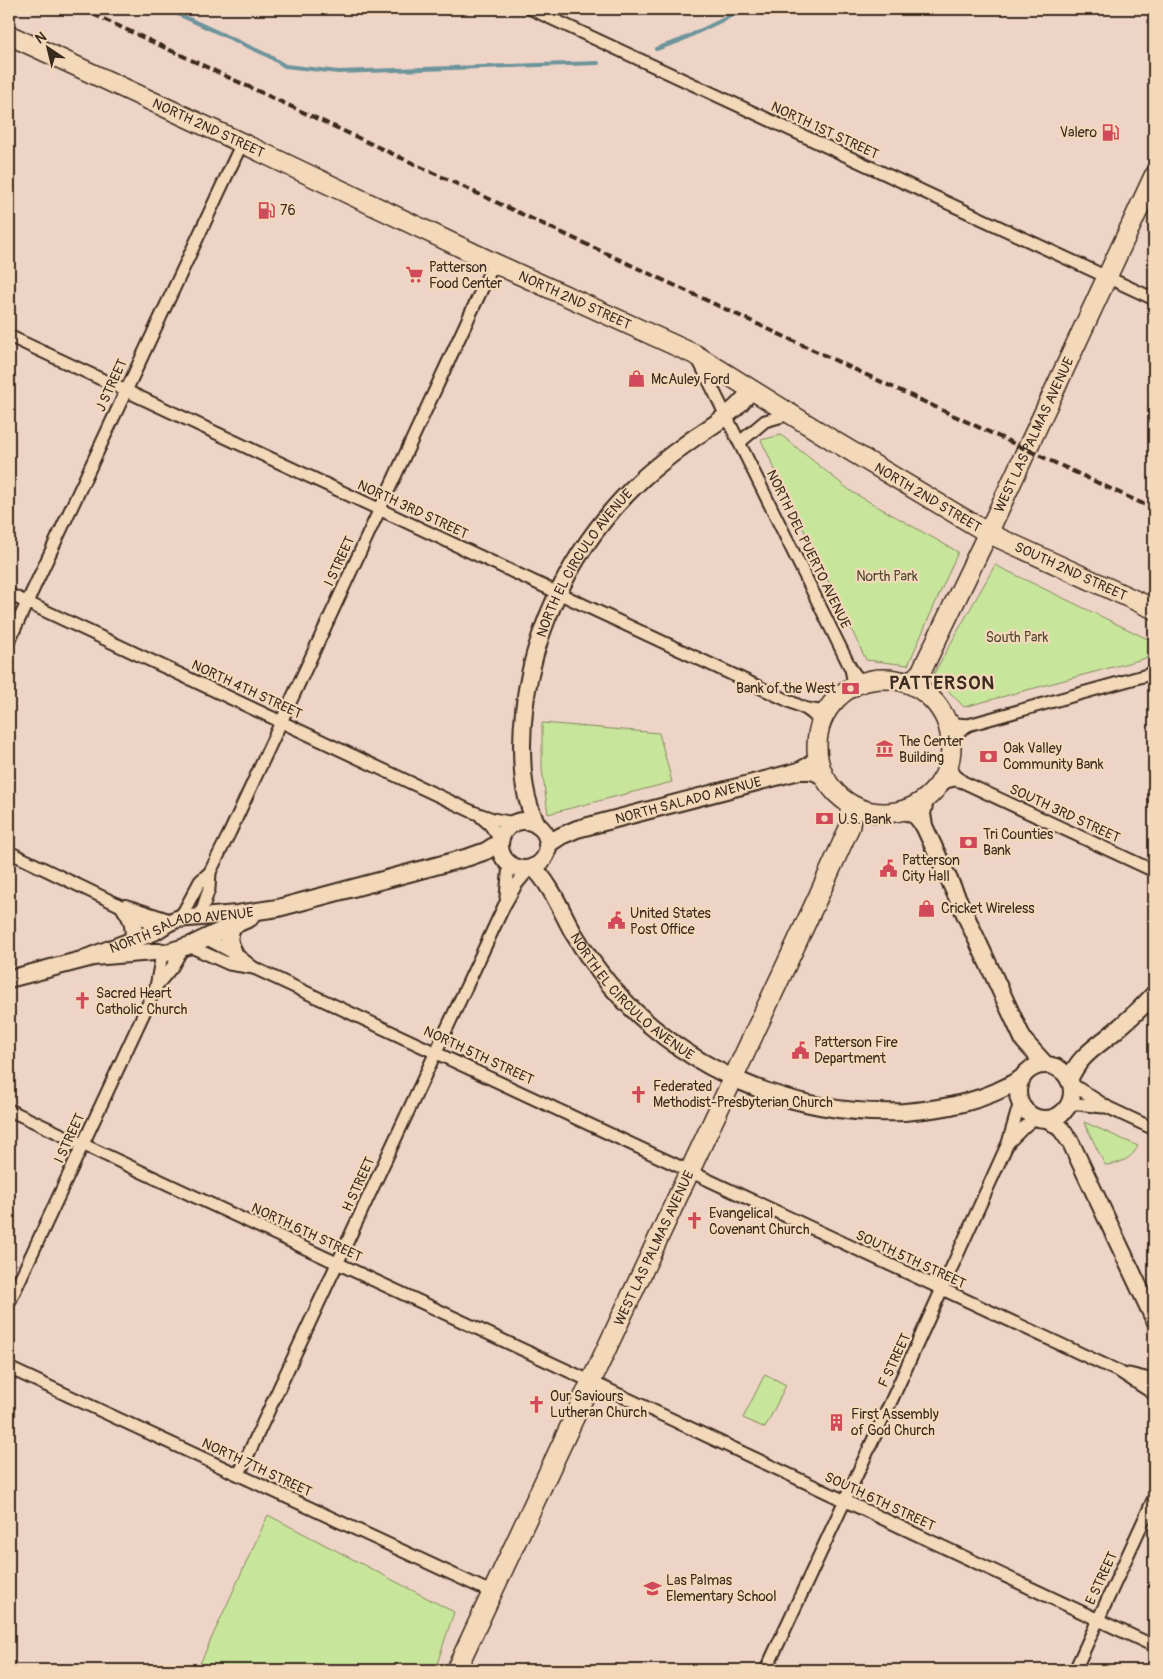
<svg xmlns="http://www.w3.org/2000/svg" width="1163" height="1679" viewBox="0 0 1163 1679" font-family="Pangolin,sans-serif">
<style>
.green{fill:#c8e59c;stroke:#82885d}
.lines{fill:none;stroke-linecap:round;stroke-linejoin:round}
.stream{stroke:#6d949b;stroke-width:4}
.street-casing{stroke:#3b2a1e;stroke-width:15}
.secondary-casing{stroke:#3b2a1e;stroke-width:20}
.primary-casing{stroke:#3b2a1e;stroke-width:22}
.street{stroke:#f3d8ba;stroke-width:11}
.secondary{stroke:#f3d8ba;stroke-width:16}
.primary{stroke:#f3d8ba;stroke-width:19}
.rail{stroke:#3b2a1e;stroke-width:4;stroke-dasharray:8 4;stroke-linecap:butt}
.labels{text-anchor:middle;stroke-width:4.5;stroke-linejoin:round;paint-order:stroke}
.street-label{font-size:14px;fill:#3b2a1e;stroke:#f3d8ba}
.poi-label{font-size:14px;fill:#3b2a1e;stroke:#f3d8ba;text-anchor:start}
.park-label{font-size:14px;fill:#504631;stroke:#f3d8ba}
.district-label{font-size:19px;font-weight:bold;letter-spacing:1px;fill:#3b2a1e;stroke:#f3d8ba}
</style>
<rect width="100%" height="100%" fill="#eed4c6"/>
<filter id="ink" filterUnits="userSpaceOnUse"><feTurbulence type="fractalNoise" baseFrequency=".02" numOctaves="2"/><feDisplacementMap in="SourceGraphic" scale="10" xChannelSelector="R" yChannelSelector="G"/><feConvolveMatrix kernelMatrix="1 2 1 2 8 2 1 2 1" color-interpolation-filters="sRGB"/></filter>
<g filter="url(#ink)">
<!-- green -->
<g class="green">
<path d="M781,435l71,57 106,60 -50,113 -42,-5 -105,-220z"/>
<path d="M995,565l159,77v14l-190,51 -31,-32z"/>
<path d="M542,723l117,10 13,49 -124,32 -6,-45z"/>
<path d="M1084,1122l54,24c-7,14 -19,18 -33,19z"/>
<path d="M765,1374l21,11 -21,43 -22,-10z"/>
<path d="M268,1515l186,97 -19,58h-238z"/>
</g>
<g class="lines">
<!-- stream -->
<g class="stream">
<path d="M167,9l100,46 18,11 53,6 260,-9"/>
<path d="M656,49l23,-8 66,-32"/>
</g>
<defs>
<g id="street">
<path d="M531,9l623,290"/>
<path d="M9,336l797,373c6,4 12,8 14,17"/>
<path d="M698,359l153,310 2,10 -5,11"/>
<path d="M740,442l25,-21 25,-7"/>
<path d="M9,594l464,218 20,7 21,4"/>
<path d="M9,641l233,-498"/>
<path d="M851,669l6,8 9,5"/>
<path d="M807,709l12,2 9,-1"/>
<path d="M946,717l11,7 11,1 186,-52"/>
<path d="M952,744l6,-12 10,-7"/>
<path d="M950,764l4,10 9,8"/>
<path d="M942,783l13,-3 8,2 191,89"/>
<path d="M481,817l9,8 10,14"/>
<path d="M9,852l110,53 39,23"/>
<path d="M506,897l3,-33"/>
<path d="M130,907l43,14"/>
<path d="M200,916l9,-27 1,-17"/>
<path d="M177,919l7,-8 16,-30 10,-9 20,-40 264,-569"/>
<path d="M205,938l34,18 15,12 866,404 34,22"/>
<path d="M189,946l40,18 25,4"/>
<path d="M157,985l15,-18 11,-19"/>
<path d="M1070,1083l39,25 45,21"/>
<path d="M1069,1103l34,4"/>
<path d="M9,1110l583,272 562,264"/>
<path d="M1009,1142l16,-16 11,-9"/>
<path d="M9,1303l147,-316 6,-33"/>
<path d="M9,1368l484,225"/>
<path d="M1129,1374l25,6"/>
<path d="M239,1474l265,-568 12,-21 14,-17"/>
<path d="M766,1670l128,-275 114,-252 12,-41"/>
<path d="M1075,1670l79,-172"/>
</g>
<g id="secondary">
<path d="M799,771h14l10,5"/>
<path d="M905,811l11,5 8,10 100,215 22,24"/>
<circle cx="524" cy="845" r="24"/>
<path id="s1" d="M538,826c-14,-25 -16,-53 -16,-81 1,-100 46,-196 119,-265 16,-15 35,-29 53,-42 21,-14 43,-27 57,-48"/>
<path d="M924,826l-2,-12 3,-14"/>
<path id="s2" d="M547,845l14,-9 16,-7 222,-58 11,-6 7,-7"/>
<path id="s3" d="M533,867c19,19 28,44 41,67 10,17 22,34 35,50 72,85 183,133 295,128 42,-3 82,-11 118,-34"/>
<path d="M125,908c8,11 10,20 8,32"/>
<path d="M232,925l-3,15 5,13"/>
<path id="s4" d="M86,958l68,-26 14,-9 9,-4 60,-5 41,-6 191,-51 17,-6 14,-9"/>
<path d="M9,979l84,-22 60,-5h6l3,2 29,-9 25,-12 34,-15"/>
<circle cx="1045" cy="1092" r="27"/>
<path d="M1069,1080c11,-25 26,-32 45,-48 14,-12 28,-24 40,-38"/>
<path d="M1048,1119l13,10 10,14 83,176"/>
</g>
<g id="primary">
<path id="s5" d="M9,35l233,108 252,120 202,92 138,86 154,92 166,76"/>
<circle cx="884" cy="746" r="67"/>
<path id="s6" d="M905,682l10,-4 6,-6 67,-139 166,-357"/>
<path id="s7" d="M456,1670l362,-773 32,-71 1,-11 -2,-11"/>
</g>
</defs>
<!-- street casing -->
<use href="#street" class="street-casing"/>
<!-- secondary casing -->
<use href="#secondary" class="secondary-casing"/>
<!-- primary casing -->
<use href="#primary" class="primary-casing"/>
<!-- street -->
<use href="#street" class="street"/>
<!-- secondary -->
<use href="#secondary" class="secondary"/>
<!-- primary -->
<use href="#primary" class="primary"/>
<!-- rail -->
<path class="rail" d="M82,9l1072,500"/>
</g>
</g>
<!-- icons -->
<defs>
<symbol id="fuel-bare" viewBox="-9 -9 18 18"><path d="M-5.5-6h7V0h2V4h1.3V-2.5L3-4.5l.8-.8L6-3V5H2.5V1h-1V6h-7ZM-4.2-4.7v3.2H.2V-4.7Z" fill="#d1495b" stroke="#f3d8ba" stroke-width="2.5" paint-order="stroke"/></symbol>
<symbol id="supermarket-bare" viewBox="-9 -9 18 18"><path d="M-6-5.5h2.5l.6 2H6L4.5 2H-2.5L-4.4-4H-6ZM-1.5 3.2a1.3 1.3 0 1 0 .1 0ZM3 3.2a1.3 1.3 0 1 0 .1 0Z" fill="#d1495b" stroke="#f3d8ba" stroke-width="2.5" paint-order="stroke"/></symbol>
<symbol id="shop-bare" viewBox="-9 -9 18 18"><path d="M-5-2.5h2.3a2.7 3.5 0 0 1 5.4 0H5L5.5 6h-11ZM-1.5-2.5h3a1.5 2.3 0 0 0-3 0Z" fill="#d1495b" stroke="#f3d8ba" stroke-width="2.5" paint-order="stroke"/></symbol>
<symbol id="bank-bare" viewBox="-9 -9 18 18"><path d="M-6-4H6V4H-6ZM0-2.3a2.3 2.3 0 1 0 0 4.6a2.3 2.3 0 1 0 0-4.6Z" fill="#d1495b" stroke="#f3d8ba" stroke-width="2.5" paint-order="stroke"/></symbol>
<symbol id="museum-bare" viewBox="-9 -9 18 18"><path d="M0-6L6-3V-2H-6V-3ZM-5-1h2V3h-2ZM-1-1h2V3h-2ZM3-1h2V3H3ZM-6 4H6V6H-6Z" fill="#d1495b" stroke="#f3d8ba" stroke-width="2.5" paint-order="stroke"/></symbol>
<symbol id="civic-bare" viewBox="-9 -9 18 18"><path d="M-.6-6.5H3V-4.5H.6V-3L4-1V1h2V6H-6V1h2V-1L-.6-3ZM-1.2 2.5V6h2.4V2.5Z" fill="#d1495b" stroke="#f3d8ba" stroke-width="2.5" paint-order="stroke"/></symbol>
<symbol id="church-bare" viewBox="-9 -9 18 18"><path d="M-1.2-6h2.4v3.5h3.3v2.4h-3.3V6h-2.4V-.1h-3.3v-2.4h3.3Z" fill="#d1495b" stroke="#f3d8ba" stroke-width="2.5" paint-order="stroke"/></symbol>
<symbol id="building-bare" viewBox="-9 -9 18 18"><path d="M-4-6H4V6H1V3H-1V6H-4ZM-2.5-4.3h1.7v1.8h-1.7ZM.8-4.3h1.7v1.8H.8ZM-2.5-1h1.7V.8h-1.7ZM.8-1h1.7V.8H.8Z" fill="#d1495b" stroke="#f3d8ba" stroke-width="2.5" paint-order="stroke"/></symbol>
<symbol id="school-bare" viewBox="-9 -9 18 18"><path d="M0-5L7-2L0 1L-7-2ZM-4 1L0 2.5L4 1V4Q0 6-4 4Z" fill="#d1495b" stroke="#f3d8ba" stroke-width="2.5" paint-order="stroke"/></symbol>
</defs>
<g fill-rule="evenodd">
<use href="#fuel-bare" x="1098" y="120" width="25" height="25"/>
<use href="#fuel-bare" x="254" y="198" width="25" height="25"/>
<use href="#supermarket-bare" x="402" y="262" width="25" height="25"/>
<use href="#shop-bare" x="624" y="366" width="25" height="25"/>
<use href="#bank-bare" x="838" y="676" width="25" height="25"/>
<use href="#museum-bare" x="872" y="736" width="25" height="25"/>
<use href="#bank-bare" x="976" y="744" width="25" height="25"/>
<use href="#bank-bare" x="812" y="806" width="25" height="25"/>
<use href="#bank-bare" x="956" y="830" width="25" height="25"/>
<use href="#civic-bare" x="876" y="856" width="25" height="25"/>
<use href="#shop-bare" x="914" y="896" width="25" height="25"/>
<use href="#civic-bare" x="604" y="908" width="25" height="25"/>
<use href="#church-bare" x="70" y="988" width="25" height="25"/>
<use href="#civic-bare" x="788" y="1038" width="25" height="25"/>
<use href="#church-bare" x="626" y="1082" width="25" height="25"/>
<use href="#church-bare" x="682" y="1208" width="25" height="25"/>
<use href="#church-bare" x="524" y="1392" width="25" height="25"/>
<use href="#building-bare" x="824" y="1410" width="25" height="25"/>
<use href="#school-bare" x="640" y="1576" width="25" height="25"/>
</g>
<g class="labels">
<!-- street labels -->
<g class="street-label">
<text dy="5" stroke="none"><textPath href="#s5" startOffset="220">NORTH 2ND STREET</textPath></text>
<text transform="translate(825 130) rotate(25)" y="5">NORTH 1ST STREET</text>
<text dy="5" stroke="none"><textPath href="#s5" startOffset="625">NORTH 2ND STREET</textPath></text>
<text transform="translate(111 385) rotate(-65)" y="5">J STREET</text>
<text dy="5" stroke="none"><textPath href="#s6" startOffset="282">WEST LAS PALMAS AVENUE</textPath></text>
<text dy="5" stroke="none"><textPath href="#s5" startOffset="1030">NORTH 2ND STREET</textPath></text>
<text transform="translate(413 509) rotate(25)" y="5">NORTH 3RD STREET</text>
<text transform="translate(809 549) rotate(64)" y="5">NORTH DEL PUERTO AVENUE</text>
<text transform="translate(339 561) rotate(-65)" y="5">I STREET</text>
<text dy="5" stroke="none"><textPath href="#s1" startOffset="280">NORTH EL CIRCULO AVENUE</textPath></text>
<text dy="5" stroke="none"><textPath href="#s5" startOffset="1191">SOUTH 2ND STREET</textPath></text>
<text transform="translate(247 689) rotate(25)" y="5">NORTH 4TH STREET</text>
<text dy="5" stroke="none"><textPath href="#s2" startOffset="149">NORTH SALADO AVENUE</textPath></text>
<text transform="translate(1065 813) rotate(25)" y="5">SOUTH 3RD STREET</text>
<text dy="5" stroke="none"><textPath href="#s4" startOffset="101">NORTH SALADO AVENUE</textPath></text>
<text dy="5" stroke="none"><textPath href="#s3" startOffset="165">NORTH EL CIRCULO AVENUE</textPath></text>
<text transform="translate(479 1055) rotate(25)" y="5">NORTH 5TH STREET</text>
<text transform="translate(69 1138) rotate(-65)" y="5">I STREET</text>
<text transform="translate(358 1184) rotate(-65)" y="5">H STREET</text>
<text transform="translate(307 1232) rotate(25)" y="5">NORTH 6TH STREET</text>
<text dy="5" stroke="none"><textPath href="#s7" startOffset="466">WEST LAS PALMAS AVENUE</textPath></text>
<text transform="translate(911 1259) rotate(25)" y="5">SOUTH 5TH STREET</text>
<text transform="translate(894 1360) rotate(-65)" y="5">F STREET</text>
<text transform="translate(257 1467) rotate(25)" y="5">NORTH 7TH STREET</text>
<text transform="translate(880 1501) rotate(25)" y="5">SOUTH 6TH STREET</text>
<text transform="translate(1101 1578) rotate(-65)" y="5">E STREET</text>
</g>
<!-- poi labels -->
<g class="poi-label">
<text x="1097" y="137" text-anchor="end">Valero</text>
<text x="280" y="215">76</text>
<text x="429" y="272">Patterson<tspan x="429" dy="16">Food Center</tspan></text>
<text x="651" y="384">McAuley Ford</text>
<text x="836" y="693" text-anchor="end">Bank of the West</text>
<text x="899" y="746">The Center<tspan x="899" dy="16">Building</tspan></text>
<text x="1003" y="753">Oak Valley<tspan x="1003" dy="16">Community Bank</tspan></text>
<text x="838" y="824">U.S. Bank</text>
<text x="983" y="839">Tri Counties<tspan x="983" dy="16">Bank</tspan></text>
<text x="902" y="865">Patterson<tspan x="902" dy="16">City Hall</tspan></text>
<text x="941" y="913">Cricket Wireless</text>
<text x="630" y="918">United States<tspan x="630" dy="16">Post Office</tspan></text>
<text x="96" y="998">Sacred Heart<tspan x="96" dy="16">Catholic Church</tspan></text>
<text x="814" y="1047">Patterson Fire<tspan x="814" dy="16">Department</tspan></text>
<text x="653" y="1091">Federated<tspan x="653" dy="16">Methodist-Presbyterian Church</tspan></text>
<text x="709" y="1218">Evangelical<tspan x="709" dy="16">Covenant Church</tspan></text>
<text x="550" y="1401">Our Saviours<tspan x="550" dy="16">Lutheran Church</tspan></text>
<text x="851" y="1419">First Assembly<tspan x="851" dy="16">of God Church</tspan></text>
<text x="666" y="1585">Las Palmas<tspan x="666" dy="16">Elementary School</tspan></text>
</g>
<!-- park labels -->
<g class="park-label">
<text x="887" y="581">North Park</text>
<text x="1017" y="642">South Park</text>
</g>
<!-- district labels -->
<g class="district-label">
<text x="942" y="689">PATTERSON</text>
</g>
</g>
<!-- margin -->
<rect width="1163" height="1679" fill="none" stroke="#f3d8ba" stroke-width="30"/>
<rect x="15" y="15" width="1133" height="1649" fill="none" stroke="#3b2a1e" stroke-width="2" filter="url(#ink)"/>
<!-- north arrow -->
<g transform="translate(48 48) rotate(325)" stroke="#f3d8ba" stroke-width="4" paint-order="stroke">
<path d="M0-4L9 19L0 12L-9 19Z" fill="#3b2a1e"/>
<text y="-8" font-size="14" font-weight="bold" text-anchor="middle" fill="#3b2a1e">N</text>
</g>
</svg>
